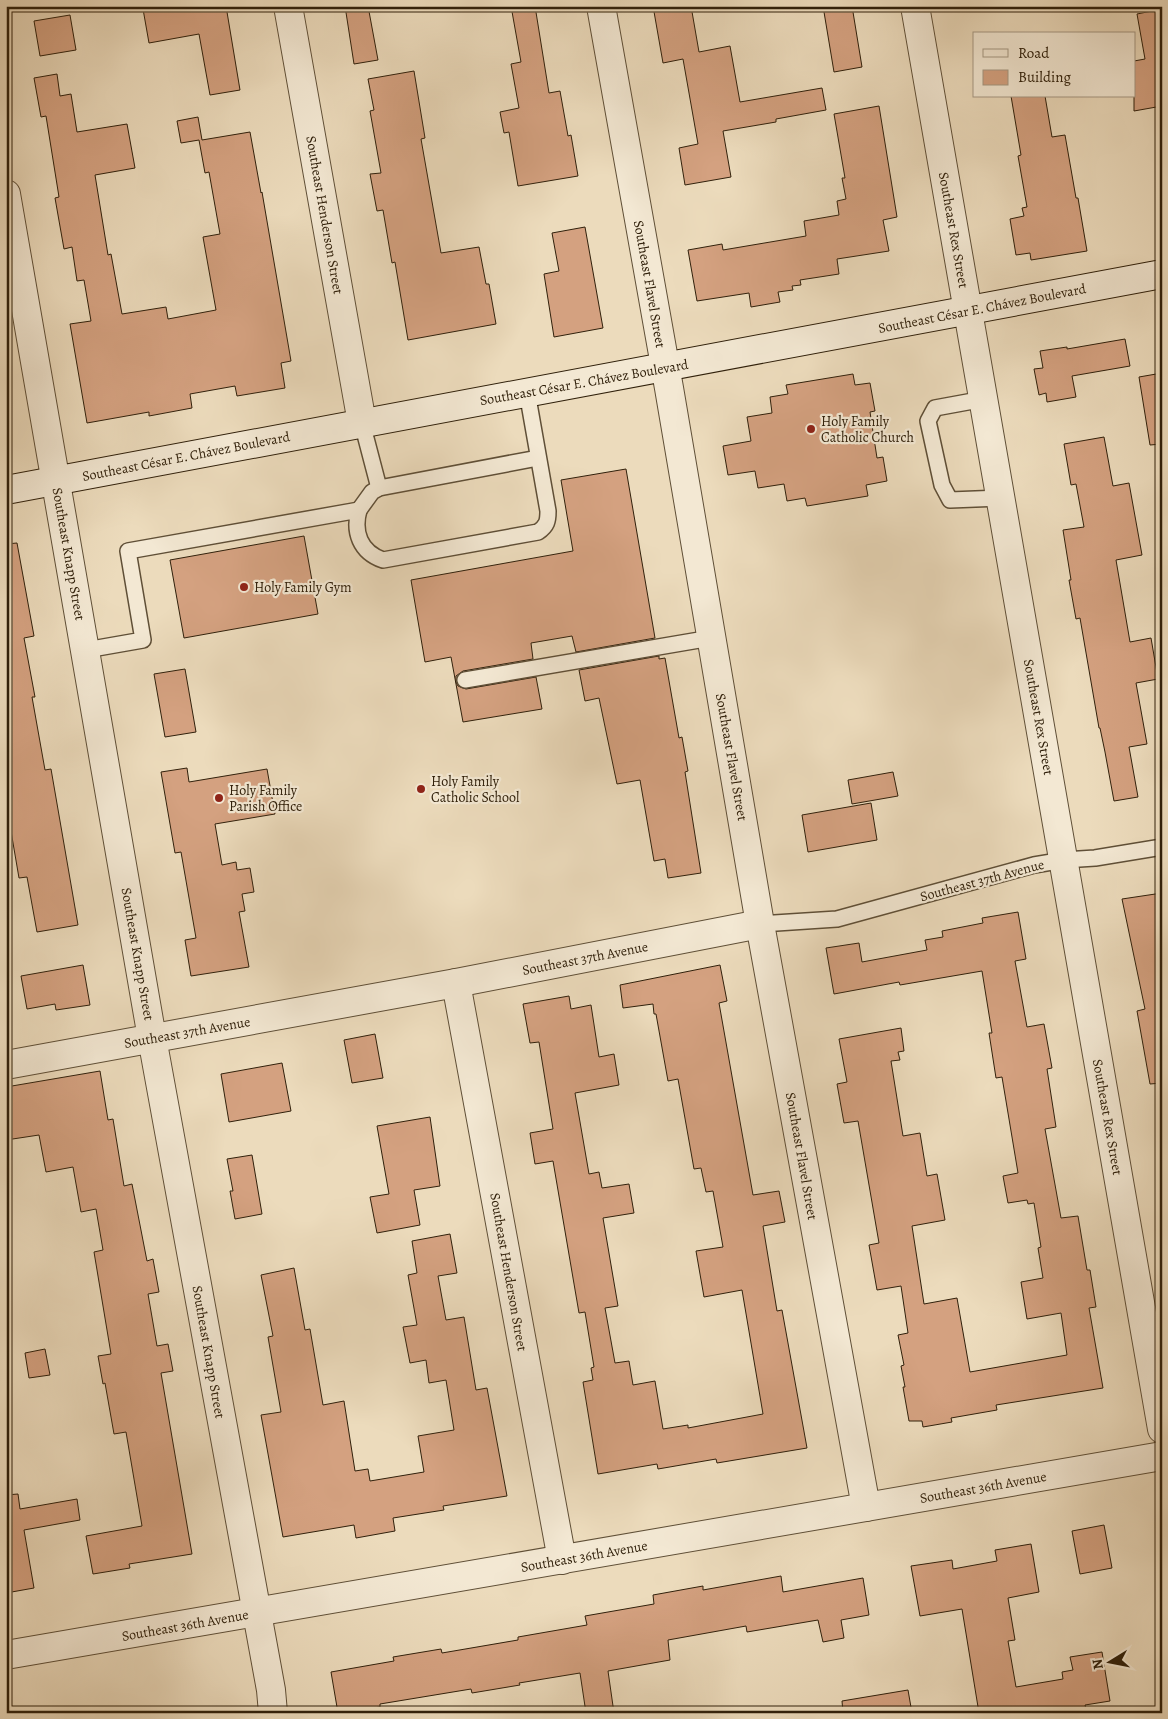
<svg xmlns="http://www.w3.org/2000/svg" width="1168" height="1719" viewBox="0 0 1168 1719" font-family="Alegreya,serif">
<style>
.building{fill:#d4a180;stroke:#30200b}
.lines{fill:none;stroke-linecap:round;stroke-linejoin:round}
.lane-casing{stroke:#5f4f37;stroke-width:18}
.street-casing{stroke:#5f4f37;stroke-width:30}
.secondary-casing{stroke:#30200b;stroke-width:30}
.lane{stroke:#f3e8d3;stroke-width:15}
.street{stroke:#f3e8d3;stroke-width:28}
.secondary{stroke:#f3e8d3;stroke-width:28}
.poi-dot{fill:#8f2418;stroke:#f3e8d3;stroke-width:2}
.labels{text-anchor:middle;stroke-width:4.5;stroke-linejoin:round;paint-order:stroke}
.street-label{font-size:14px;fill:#30200b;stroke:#f3e8d3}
.poi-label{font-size:14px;fill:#30200b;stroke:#f3e8d3;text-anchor:start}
</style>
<rect width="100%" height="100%" fill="#ecdbbc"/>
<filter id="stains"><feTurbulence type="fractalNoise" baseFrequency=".004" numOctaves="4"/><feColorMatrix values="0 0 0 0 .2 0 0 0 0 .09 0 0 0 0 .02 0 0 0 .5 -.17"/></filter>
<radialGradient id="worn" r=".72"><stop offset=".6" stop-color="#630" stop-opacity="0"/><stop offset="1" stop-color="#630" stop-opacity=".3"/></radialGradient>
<!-- building -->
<g class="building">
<path d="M161,6h65l14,84 -30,5 -11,-61 -50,9 -6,-34z"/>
<path d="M345,6h23l10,54 -24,4z"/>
<path d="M511,6h24l14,87 11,-2 8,45 3,-1 7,41 -60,10 -9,-54 -5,1 -4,-21 19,-4 -8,-44 10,-2z"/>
<path d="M653,6h38l8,46 31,-6 10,56 82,-14 4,22 -50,9v3l-53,9 8,46 -46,8 -6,-37 19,-4 -15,-85 -20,4z"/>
<path d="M823,6h29l10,61 -28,5z"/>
<path d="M1162,9v97l-28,5v-50l11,-2 -8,-45z"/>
<path d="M70,15l6,35 -36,6 -6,-35z"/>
<path d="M414,71l11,67 -4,1 20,114 38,-6 7,37h3l7,40 -88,16 -13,-78 -3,1 -9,-53 -6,1 -7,-37 11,-1 -11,-62 4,-1 -6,-31z"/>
<path d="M57,74l3,22 11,-2 6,38 50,-8 8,44 -40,7 13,80 3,-1 11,60 44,-7 2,12 48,-9 -13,-73 17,-3 -11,-62 -4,1 -6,-33 -18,3 -4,-22 21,-4 4,23 48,-8 11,61 1,-1 29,169 -10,2 4,25 -48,8 -2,-10 -45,8 2,14 -43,8v-4l-62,11 -17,-99 21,-3 -7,-41 -7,1 -5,-34 -8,2 -9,-51 4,-1 -13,-81 -5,1 -7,-39z"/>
<path d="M1011,96h34l7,41 13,-2 11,63h2l9,53 -56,9 -1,-7 -14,2 -6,-36 14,-3 -2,-8 5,-1 -9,-51 3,-1z"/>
<path d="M879,106l18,111 -14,3 6,31 -52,8 2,15 -39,6 1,5 -9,1 1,4 -15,2 2,10 -29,5 -2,-14 -52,8 -9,-51 34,-6 1,6 83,-14 -2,-15 35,-6 -2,-14 9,-2 -4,-21h3l-11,-64z"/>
<path d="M585,227l18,101 -49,9 -10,-63 15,-3 -7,-38z"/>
<path d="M1125,339l5,27 -58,10 4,21 -29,5 -1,-9 -7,2 -5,-26 9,-1 -3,-17 27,-4v2z"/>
<path d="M1162,373v71l-12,1 -11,-68z"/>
<path d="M853,374l2,11 15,-2 5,28 -5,1 7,46 6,-1 4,24 -21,4 2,11 -61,10 -2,-8 -18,3 -3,-17 -26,4 -3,-17 -27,4 -5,-29 28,-5 -4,-24 25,-4 -2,-16 18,-3 -2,-9z"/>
<path d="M1104,437l9,49 16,-3 13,72 -26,5 14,82 21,-4 7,41 -22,4 11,61 -18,3 9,50 -24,4 -9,-49 -5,-24h-1l-19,-110 -4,1 -7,-39h2l-8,-50 21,-3 -8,-43 -5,1 -7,-41z"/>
<path d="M626,469l29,169 -79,14 -4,-16 -41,7 2,16 -70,12 -7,5v6l2,4 8,3 70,-12 6,32 -79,13 -12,-65 -26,5 -14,-82 162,-29 -12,-71z"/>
<path d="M304,536l14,78 -134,24 -14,-78z"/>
<path d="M17,543l17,93 -10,2 11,59h-3l13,73 6,-1 27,156 -41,7 -10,-55 -8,1 -13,-76v-258z"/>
<path d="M659,656v3l6,-1 14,80 3,-1 6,34 -3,1 16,101 -33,5 -3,-19 -11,2 -14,-81 -23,4 -18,-86 -14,3 -6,-31z"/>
<path d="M185,669l11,63 -31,5 -11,-63z"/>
<path d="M187,768l2,14 78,-13 8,45 -60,10 7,41 14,-3 1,8 13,-2 4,24 -12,2 3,17 -6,1 10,55 -58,9 -6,-36 11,-2 -15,-86 -6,1 -14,-81z"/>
<path d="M893,772l5,24 -46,8 -4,-24z"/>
<path d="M871,803l6,37 -69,12 -6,-37z"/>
<path d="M1162,893v190l-12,1 -13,-73 8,-2 -23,-110z"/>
<path d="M1018,912l8,47 -11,2 12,66 17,-3 8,44 -5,1 9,58 -11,2 16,89 17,-2 9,54h3l6,37 -7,1 14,80 -107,17 1,5 -46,8 1,4 -29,5 -1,-6h-13l-6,-34h2l-4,-21 3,-1 -6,-30 10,-2 -7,-47 -24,4 -8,-45 10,-2 -21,-122 -14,2 -7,-39 10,-2 -8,-43 62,-11 3,23 -6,1 2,8 -9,1 12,75 17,-3 7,43 10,-2 8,46 -33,6 12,78 33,-6 13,74 97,-17 -6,-42 -34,6 -6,-37 22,-4 -5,-30 3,-1 -7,-44 -6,1 -1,-4 -19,3 -5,-27 15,-3 -16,-96 -6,1 -7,-45h3l-10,-62 -82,14 -1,-3 -65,12 -8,-46 33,-5 3,19 65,-12 -2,-10 18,-3 -1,-6 41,-8 -1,-5z"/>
<path d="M83,965l7,40 -34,5 -1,-6 -28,5 -6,-33z"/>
<path d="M720,965l7,36 -8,2 34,192 26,-4 6,31 -22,4 14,85 5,-1 25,138 -90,15 -1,-4 -58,10 -1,-5 -59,10 -15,-92 10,-2 -2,-12 3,-1 -9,-55 -6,1 -26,-152 -18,3 -5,-31 23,-4 -14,-87 -9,1 -7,-39 46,-8 2,13 20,-4 8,52 15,-3 5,31 -44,8 14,81 10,-2 3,16 27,-4 5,29 -31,5 15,88 -13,2 10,55 14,-2 4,24 22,-4 8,48 25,-4v3l75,-14 -21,-124 -38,7 -8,-46 27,-4 -10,-56 -7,1 -5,-24 -7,1 -16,-90 -10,2 -12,-67h-2l-1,-10 -30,4 -3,-23z"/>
<path d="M375,1034l8,44 -31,5 -8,-43z"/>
<path d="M282,1063l9,48 -62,11 -8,-48z"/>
<path d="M100,1071l8,49 5,-1 11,67 8,-2 15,77 6,-2 6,33 -11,2 9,52 11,-2 5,27 -12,2 31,181 -63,10 1,4 -37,6 -7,-38 56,-10 -16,-94 -12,2 -9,-51 -2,1 -5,-28 13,-2 -17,-102 9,-2 -7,-41 -15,3 -8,-45 -27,5 -7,-37 -33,5v-53z"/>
<path d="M430,1117l10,69 -26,4 6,35 -43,8 -7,-36 19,-3 -12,-68z"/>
<path d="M252,1155l10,59 -27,5 -5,-28h3l-6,-32z"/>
<path d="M450,1234l7,39 -19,3 8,44 18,-3 12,73 11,-2 20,108 -64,10 1,4 -51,8 2,13 -39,7 -2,-13 -71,12 -22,-122 20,-3 -13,-75 5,-1 -12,-61 33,-7 11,62 5,-1 13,76 21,-4 11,70 13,-2 2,12 54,-9 -6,-36 36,-6 -8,-50 -17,3 -3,-23 -16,3 -7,-36 14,-2 -9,-50 9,-2 -5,-32z"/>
<path d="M45,1349l5,26 -21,3 -4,-25z"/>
<path d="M18,1494l2,15 57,-10 3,21 -56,10 10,58 -28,5v-98z"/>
<path d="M1104,1525l8,43 -32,6 -8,-43z"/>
<path d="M1031,1544l8,48 -31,6 7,42 -7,1 8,46 47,-8 -1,-7 11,-2 -3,-13 32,-5 8,49 -25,4 2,8h-108l-17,-104 -42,7 -9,-50 41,-6 1,9 44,-8 -2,-11z"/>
<path d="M781,1576l2,16 80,-14 6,37 -28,5 3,18 -21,4 -5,-22 -71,12 -1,-6 -78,14 2,20 -62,11 6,42h-28l-6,-40 -61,10 1,2 -48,8 -1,-4 -91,15v3l-42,6 -7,-41 63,-11 -1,-4 48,-8 1,4 76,-13v-3l69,-12 -2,-9 69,-12 -1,-9 50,-9v4z"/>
<path d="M908,1690l4,23h-69l-1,-12z"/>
</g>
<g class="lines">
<defs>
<g id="lane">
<path d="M984,399l-49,9 -7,13 14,64 8,15 51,-2"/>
<path d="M362,423l17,65"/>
<path d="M359,510l13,-18 7,-4 159,-30"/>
<path d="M86,650l57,-10 -15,-89 231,-41c-6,22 1,42 24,50l155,-28c9,-6 10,-11 10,-21l-21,-119"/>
<path d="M465,680l246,-42"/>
<path d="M760,924l77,-5 197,-54 30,-5 31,-2 67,-11"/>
</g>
<g id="street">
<path d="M288,6l74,417"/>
<path d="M601,6l68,382 91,536 106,583"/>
<path d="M915,6l247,1423"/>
<path d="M6,194l146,844 119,652 2,23"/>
<path d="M456,983l106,577"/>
<path d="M6,1065l450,-82 304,-59"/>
<path d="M6,1655l1156,-199"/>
</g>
<path id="secondary" d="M6,490l1156,-216"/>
</defs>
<!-- lane casing -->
<use href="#lane" class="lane-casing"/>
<!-- street casing -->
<use href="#street" class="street-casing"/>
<!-- secondary casing -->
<use href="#secondary" class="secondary-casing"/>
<!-- lane -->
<use href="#lane" class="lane"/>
<!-- street -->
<use href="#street" class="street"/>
<!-- secondary -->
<use href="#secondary" class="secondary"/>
</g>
<!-- markers -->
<g class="poi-dot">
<circle cx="811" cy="429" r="5"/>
<circle cx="244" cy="587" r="5"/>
<circle cx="421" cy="789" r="5"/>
<circle cx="219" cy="798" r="5"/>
</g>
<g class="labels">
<!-- street labels -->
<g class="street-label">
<text transform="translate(325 215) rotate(80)" y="5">Southeast Henderson Street</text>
<text transform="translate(954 230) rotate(80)" y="5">Southeast Rex Street</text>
<text transform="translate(650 284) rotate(80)" y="5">Southeast Flavel Street</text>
<text transform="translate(982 308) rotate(-11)" y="5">Southeast César E. Chávez Boulevard</text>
<text transform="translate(584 382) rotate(-10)" y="5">Southeast César E. Chávez Boulevard</text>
<text transform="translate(186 456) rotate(-11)" y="5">Southeast César E. Chávez Boulevard</text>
<text transform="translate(69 554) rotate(80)" y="5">Southeast Knapp Street</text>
<text transform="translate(1039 717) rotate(80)" y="5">Southeast Rex Street</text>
<text transform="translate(732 757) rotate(80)" y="5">Southeast Flavel Street</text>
<text transform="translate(982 880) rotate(-15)" y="5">Southeast 37th Avenue</text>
<text transform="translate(138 954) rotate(80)" y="5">Southeast Knapp Street</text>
<text transform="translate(585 958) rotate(-11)" y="5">Southeast 37th Avenue</text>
<text transform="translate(187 1032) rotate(-10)" y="5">Southeast 37th Avenue</text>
<text transform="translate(1108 1117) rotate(80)" y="5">Southeast Rex Street</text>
<text transform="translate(802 1156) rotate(80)" y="5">Southeast Flavel Street</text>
<text transform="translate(509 1272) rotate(80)" y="5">Southeast Henderson Street</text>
<text transform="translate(209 1352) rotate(80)" y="5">Southeast Knapp Street</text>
<text transform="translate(983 1487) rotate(-10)" y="5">Southeast 36th Avenue</text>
<text transform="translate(584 1556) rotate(-10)" y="5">Southeast 36th Avenue</text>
<text transform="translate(185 1625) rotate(-10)" y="5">Southeast 36th Avenue</text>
</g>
<!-- poi labels -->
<g class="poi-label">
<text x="821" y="426">Holy Family<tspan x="821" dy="16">Catholic Church</tspan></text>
<text x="254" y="592">Holy Family Gym</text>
<text x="431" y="786">Holy Family<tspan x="431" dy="16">Catholic School</tspan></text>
<text x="229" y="795">Holy Family<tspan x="229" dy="16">Parish Office</tspan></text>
</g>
</g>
<!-- margin -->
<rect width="1168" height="1719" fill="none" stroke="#ecdbbc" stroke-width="25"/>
<rect x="8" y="8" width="1153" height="1704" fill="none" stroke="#30200b" stroke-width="2.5"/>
<rect x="12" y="12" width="1143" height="1694" fill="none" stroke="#30200b"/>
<!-- legend -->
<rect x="973" y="32" width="162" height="65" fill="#f3e8d3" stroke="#a59883"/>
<rect x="983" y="49" width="25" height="8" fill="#f3e8d3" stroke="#a59883"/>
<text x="1018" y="58" font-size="15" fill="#30200b">Road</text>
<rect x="983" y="70" width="25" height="15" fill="#d4a180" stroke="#a59883"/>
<text x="1018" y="82" font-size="15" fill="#30200b">Building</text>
<!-- north arrow -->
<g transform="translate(1110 1662) rotate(260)" stroke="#f3e8d3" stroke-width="4" paint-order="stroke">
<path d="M0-4L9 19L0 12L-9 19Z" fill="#30200b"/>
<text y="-8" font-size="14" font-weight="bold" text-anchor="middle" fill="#30200b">N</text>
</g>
<rect width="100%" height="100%" filter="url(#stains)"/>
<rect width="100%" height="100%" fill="url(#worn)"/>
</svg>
